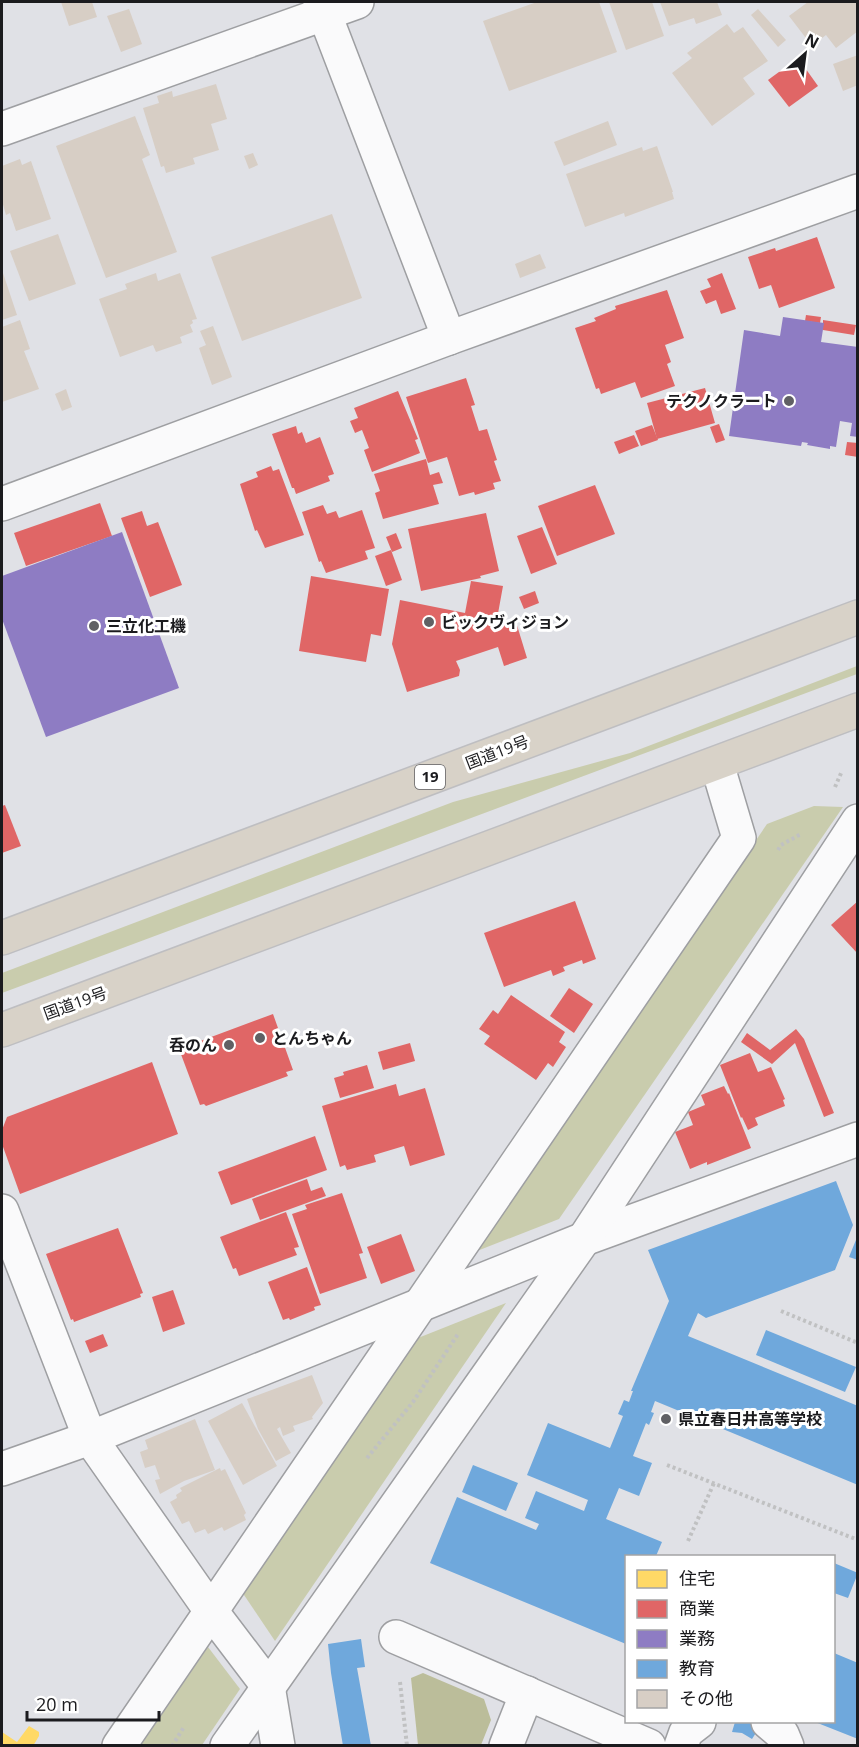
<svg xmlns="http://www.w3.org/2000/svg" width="859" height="1747" viewBox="0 0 859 1747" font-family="'Open Sans','Noto Sans JP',sans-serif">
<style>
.green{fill:#c9ccad}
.forest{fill:#bbbd9a}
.homes{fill:#ffd966}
.shops{fill:#e06666}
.offices{fill:#8e7cc3}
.schools{fill:#6fa8dc}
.building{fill:#d7cec5}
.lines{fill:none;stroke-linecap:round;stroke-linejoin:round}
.minor-casing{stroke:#9e9fa2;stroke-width:36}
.highway-casing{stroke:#bebec1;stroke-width:36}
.path{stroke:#c0c1c2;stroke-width:4;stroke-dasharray:3 3;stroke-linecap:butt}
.minor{stroke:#fafafb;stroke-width:33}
.highway{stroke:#d8d2c8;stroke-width:33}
.poi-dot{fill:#606064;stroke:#fff;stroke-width:2}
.labels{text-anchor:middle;stroke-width:6;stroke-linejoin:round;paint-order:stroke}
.shield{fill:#fff;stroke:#5f5f62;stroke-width:1.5}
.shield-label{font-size:15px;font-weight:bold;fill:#1b1b1e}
.poi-label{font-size:16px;font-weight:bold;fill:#1b1b1e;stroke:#fff;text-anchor:start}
.street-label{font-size:16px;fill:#1b1b1e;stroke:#fff}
</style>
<rect width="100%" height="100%" fill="#e0e1e6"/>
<!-- green -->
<g class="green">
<path d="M857,666v8l-855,319v-20l451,-171 177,-49z"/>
<path d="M814,806l29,1 -284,412 -82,32 290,-427z"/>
<path d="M506,1303l-231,338 -33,-49 176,-254z"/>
<path d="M208,1647l32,42 -38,56h-61z"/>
</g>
<!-- forest -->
<path class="forest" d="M423,1673l61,26 7,21 -10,25h-63l-7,-67z"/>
<!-- homes -->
<path class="homes" d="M29,1726l10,6v4l-6,10h-31v-14l15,10z"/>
<!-- shops -->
<g class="shops">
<path d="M798,58l20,28 -29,21 -21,-27z"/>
<path d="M817,237l18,51 -56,20 -8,-23 -12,4 -11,-32 27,-9 1,3z"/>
<path d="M722,273l14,36 -15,5 -5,-14 -10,4 -6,-13 11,-4 -4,-8z"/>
<path d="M667,290l17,48 -19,7 6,17 -4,2 8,22 -34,12 -6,-16 -34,12 -2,-6 -3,1 -21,-61 21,-7 -2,-3 22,-9 -1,-3z"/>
<path d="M806,315l15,2 -1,6 -15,-2z"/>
<path d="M823,320l33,5 -2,10 -31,-5z"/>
<path d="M466,378l9,27 -4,1 8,25 8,-2 10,31 -3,1 7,20 -8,2 2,6 -20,6 -1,-3 -15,4 -12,-39 -19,6 -22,-66z"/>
<path d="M705,388l10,35 -58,16 -10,-36z"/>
<path d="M398,391l20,48 -3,1 5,13 -48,19 -8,-22 5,-2 -7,-18 -7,3 -5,-12 8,-3 -4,-10z"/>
<path d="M719,424l6,16 -9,3 -6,-16z"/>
<path d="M652,425l6,15 -17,6 -6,-15z"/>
<path d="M296,426l2,8 4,-2 4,11 14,-6 14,37 -6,2 2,5 -34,13 -2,-6h-2l-20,-54z"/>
<path d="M634,435l5,11 -20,8 -5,-12z"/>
<path d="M847,442l11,1v14l-13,-2z"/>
<path d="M426,459l4,16 9,-3 4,11 -10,2 6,19 -56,15 -8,-26 5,-2 -6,-17z"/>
<path d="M271,466l2,5 6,-2 25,66 -39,13 -8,-18 -2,1 -15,-47 18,-7 -2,-5z"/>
<path d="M595,485l20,49 -58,22 -19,-50z"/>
<path d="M100,503l12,33 -86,30 -12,-33z"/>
<path d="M323,505l4,9 9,-3 3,7 23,-8 13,38 -10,3 3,8 -42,14 -5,-12 -2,1 -17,-50z"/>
<path d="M142,511l5,15 11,-4 24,63 -32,12 -29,-79z"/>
<path d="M486,513l13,58 -19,5 1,2 -60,13 -13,-62z"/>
<path d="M542,527l15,37 -26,10 -14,-38z"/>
<path d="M396,533l6,15 -10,4 -6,-15z"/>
<path d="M391,550l11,30 -16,6 -11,-30z"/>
<path d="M311,576l78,13 -8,47 -10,-2 -5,28 -67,-11z"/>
<path d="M471,581l32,5 -6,33 19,3 11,36 -23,8 -6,-19 -42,14 4,9 -1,6 -52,16 -15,-48 8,-44 65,13z"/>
<path d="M535,591l4,12 -15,6 -5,-12z"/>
<path d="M5,805l16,41 -19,7v-47z"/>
<path d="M575,901l21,58 -13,5 -1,-4 -19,7 2,4 -12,5 -2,-6 -47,17 -20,-54z"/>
<path d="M858,901v53l-27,-29z"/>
<path d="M569,988l24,16 -19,29 -24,-17z"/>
<path d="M511,995l54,37 -6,10 7,5 -13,20 -5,-4 -12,17 -52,-36 6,-8 -11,-7 14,-19 5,4z"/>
<path d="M273,1014l20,56 -7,2 2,4 -82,30 -2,-2 -4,1 -21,-56z"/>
<path d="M796,1029l8,10 30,74 -10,4 -29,-74 -23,21 -31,-22 6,-9 23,17z"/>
<path d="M410,1043l5,18 -32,9 -5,-18z"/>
<path d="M750,1053l8,19 13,-5 14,32 -2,1 2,6 -30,12 3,7 -10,5 -6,-13 -1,1 -21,-53z"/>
<path d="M152,1062l26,72 -158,60 -18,-50v-14l5,-13z"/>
<path d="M367,1065l7,23 -34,10 -6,-20 10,-3 -1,-3z"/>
<path d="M396,1084l3,12 26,-8 20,67 -35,11 -6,-20 -30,9 2,7 -29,8 -2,-5 -5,2 -18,-61z"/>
<path d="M724,1086l4,8 1,-1 22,55 -44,17v-3l-17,7 -15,-37 18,-7 -5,-13 17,-7 -4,-10z"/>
<path d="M315,1136l12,34 -96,35 -13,-33z"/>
<path d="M307,1179l4,12 11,-4 4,9 -66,24 -8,-21z"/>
<path d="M342,1193l21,60 -4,1 8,24 -47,16 -28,-80 15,-5 -2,-4z"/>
<path d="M286,1212l13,35 -5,1 3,7 -58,21 -3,-8 -3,1 -13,-32z"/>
<path d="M118,1228l25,65 -3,1 1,3 -67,25 -1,-3 -2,1 -25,-66z"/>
<path d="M401,1234l14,37 -34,13 -14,-37z"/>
<path d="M307,1267l14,38 -7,2 1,3 -25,10 -1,-2 -6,2 -15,-38z"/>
<path d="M173,1290l12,34 -22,8 -11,-35z"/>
<path d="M103,1334l5,12 -18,7 -5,-12z"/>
</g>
<!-- offices -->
<g class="offices">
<path d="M783,317l41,6 -3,19 37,5v90l-8,-1 2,-13 -12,-2 -4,26 -6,-1v3l-23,-4 1,-2 -6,-1 -1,4 -72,-10 15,-106 36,6z"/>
<path d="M122,532l57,156 -133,49 -44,-118v-43z"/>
</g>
<!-- schools -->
<g class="schools">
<path d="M836,1181l17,44 -18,45 -129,48 -8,-5 -10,23 170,70v79l-203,-84 -4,11 3,1 -5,12 -3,-2 -13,33 19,7 -13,33 -20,-8 -13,31 56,23 -6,14h-30v88l-196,-81 27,-66 79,33 3,-6 -14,-6 11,-27 48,20 4,-11 -61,-25 21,-52 62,25 13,-32 -5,-2 6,-14 5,2 4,-11h-2l38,-90 -21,-51z"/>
<path d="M858,1235v25l-9,-3z"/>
<path d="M766,1330l90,37 -11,25 -89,-37z"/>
<path d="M473,1465l45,18 -12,28 -44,-19z"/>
<path d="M834,1563l24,10 -10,25 -14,-5z"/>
<path d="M361,1639l4,28 -8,1 14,78h-28l-12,-73 -3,-29z"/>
<path d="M834,1653l24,10v76l-43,-17h19z"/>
<path d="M735,1722h28l-11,17 -10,-6 -10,-1z"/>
</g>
<!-- building -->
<g class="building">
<path d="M61,2h31l5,15 -28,9z"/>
<path d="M537,2h62l18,50 -108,39 -26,-70z"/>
<path d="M609,2h43l12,34 -38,14z"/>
<path d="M660,2h57l5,13 -26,9 -2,-6 -25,8z"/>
<path d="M808,2h50v29l-22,17 -10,-13 -14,11 -23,-30z"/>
<path d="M129,9l13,35 -21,8 -14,-36z"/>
<path d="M758,9l28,31 -8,7 -27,-32z"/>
<path d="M727,24l7,9 9,-6 25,34 -25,17 12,16 -43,32 -40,-53 20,-15 -5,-5z"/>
<path d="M858,55v30l-15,6 -10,-27z"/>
<path d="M216,84l11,35 -16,5 8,26 -26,8 2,6 -29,9 -2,-7 -3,1 -18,-59 16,-5 -2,-7 15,-5 1,6z"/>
<path d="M135,116l15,39 -8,4 35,93 -71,26 -50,-132z"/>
<path d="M608,121l9,24 -53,21 -10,-24z"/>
<path d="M657,146l16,46h-1l2,7 -49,18 -1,-4 -39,14 -19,-53 76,-27 1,4z"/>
<path d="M253,153l5,12 -9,4 -5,-13z"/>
<path d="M20,159l2,6 9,-4 20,58 -35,12 -6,-18 -4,2 -4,-14v-35z"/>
<path d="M332,214l30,84 -120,43 -31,-84z"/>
<path d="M58,234l18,50 -47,17 -19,-50z"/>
<path d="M540,254l6,14 -26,10 -5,-14z"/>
<path d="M2,270l15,45 -15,5z"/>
<path d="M156,273l2,8 22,-8 17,46 -5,1 1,3 -3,2 3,7 -13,5 2,6 -26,9 -3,-7 -33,12 -21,-58 28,-10 -2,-5z"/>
<path d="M20,320l10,29 -6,2 15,38 -37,13v-75z"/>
<path d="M213,326l19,51 -20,8 -13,-37 7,-3 -6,-14z"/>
<path d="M66,389l6,18 -10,4 -7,-17z"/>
<path d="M312,1375l11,28 -11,14 1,2 -20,7 2,5 -12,5 -3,-9 -3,2 14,24 -15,8 -18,-32 -11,-30z"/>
<path d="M242,1403l35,63 -34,19 -35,-64z"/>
<path d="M195,1419l20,51 -31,11 -24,13 -5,-14 5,-1 -5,-14 -10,3 -5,-16 8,-3 -3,-9z"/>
<path d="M220,1468l1,3 4,-2 21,44 -2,2 2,5 -22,11 -2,-4 -14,7 -3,-5 -10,4 -6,-12 -7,3 -12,-22 7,-4 -1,-3 6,-4 -2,-3z"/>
</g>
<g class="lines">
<defs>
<g id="minor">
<path d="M320,2l129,336"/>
<path d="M2,129l355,-127"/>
<path d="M2,504l447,-166 409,-147"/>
<path d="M2,1211l88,227 121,173 57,75 10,60"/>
<path d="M2,1469l88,-31 494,-199 274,-100"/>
<path d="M396,1637l253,109"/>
<path d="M768,1722l14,12 5,12"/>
<path d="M119,1746l620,-908 -22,-74"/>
<path d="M227,1746l357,-507 274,-418"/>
<path d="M506,1746l21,-53"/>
<path d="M681,1746l5,-14 13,-10"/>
</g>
<g id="highway">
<path d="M2,938l856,-321"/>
<path d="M2,1030l856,-320"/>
</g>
</defs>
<!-- minor casing -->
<use href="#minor" class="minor-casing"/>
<!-- highway casing -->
<use href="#highway" class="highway-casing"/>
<!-- path -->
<g class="path">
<path d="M835,787l7,-16"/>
<path d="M778,850l3,-5 20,-11"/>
<path d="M781,1311l77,32"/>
<path d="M367,1458l46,-56 45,-68"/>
<path d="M667,1465l191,75"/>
<path d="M688,1541l26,-58"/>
<path d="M400,1682l7,64"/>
<path d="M172,1746l12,-19"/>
</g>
<!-- minor -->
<use href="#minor" class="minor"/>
<!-- highway -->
<use href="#highway" class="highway"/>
</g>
<!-- markers -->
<g class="poi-dot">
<circle cx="789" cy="401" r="6"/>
<circle cx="429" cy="622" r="6"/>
<circle cx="94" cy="626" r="6"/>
<circle cx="260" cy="1038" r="6"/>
<circle cx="229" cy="1045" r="6"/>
<circle cx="666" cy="1419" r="6"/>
</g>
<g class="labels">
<!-- shield labels -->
<rect class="shield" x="415" y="765" width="30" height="24" rx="4.5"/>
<g class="shield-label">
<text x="430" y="782">19</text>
</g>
<!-- poi labels -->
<g class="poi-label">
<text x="777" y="407" text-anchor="end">テクノクラート</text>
<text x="441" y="628">ビックヴィジョン</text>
<text x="106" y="632">三立化工機</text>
<text x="272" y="1044">とんちゃん</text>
<text x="217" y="1051" text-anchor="end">呑のん</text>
<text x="678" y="1425">県立春日井高等学校</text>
</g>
<!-- street labels -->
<g class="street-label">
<text transform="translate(497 752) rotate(-21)" y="6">国道19号</text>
<text transform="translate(75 1003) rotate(-20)" y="6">国道19号</text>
</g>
</g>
<!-- border -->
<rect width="859" height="1747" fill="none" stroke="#1b1b1e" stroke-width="6"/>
<!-- legend -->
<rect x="625" y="1555" width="210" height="168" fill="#ffffff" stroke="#a4a4a5" stroke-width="1.5"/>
<rect x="637" y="1570" width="30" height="18" fill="#ffd966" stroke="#a4a4a5" stroke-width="1.5"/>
<text x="679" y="1585" font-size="18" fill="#1b1b1e">住宅</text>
<rect x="637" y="1600" width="30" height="18" fill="#e06666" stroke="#a4a4a5" stroke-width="1.5"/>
<text x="679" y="1615" font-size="18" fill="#1b1b1e">商業</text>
<rect x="637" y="1630" width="30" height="18" fill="#8e7cc3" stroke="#a4a4a5" stroke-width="1.5"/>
<text x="679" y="1645" font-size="18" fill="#1b1b1e">業務</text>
<rect x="637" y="1660" width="30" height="18" fill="#6fa8dc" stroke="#a4a4a5" stroke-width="1.5"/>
<text x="679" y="1675" font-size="18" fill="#1b1b1e">教育</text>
<rect x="637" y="1690" width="30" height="18" fill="#d7cec5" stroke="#a4a4a5" stroke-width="1.5"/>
<text x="679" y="1705" font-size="18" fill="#1b1b1e">その他</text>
<!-- north arrow -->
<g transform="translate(805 54) rotate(28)" stroke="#ffffff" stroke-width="4.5" paint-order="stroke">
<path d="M0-4.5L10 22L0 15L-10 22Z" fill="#1b1b1e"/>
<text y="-9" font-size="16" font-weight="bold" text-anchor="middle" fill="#1b1b1e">N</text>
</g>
<!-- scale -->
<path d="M27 1711v9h132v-9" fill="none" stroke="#1b1b1e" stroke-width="3"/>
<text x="36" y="1711" font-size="18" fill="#1b1b1e" stroke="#ffffff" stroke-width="4.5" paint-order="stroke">20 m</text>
</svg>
